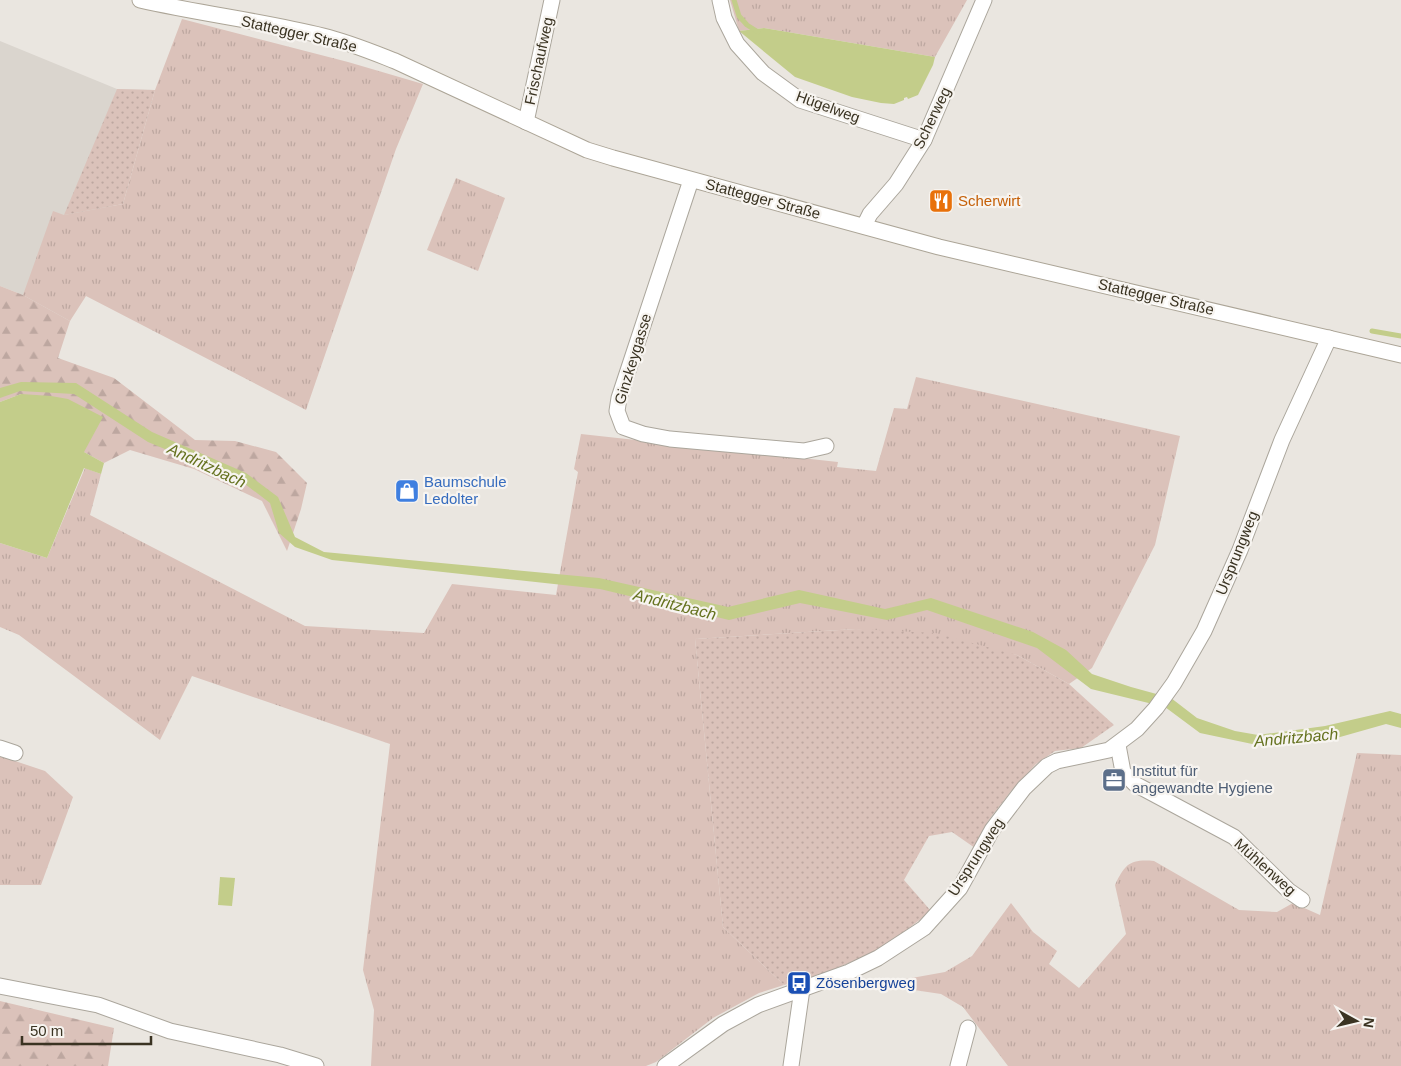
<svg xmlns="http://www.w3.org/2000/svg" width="1401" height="1066" viewBox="0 0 1401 1066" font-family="Helvetica,sans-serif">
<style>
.built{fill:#dad5ce}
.grass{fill:url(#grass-tufts)}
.forest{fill:url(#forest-firs)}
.garden{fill:url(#garden-dots)}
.water{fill:#c3cd8a}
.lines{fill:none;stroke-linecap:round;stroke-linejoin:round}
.stream{stroke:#c3cd8a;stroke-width:5}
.minor-casing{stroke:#aba69c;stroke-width:17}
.secondary-casing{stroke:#aca597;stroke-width:17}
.minor{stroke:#fff;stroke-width:15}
.secondary{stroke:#fff;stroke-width:15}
.labels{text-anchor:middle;stroke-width:4.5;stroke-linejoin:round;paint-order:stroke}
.street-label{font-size:15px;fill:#3a3322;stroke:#f7f4f0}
.food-label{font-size:15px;fill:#c56008;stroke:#f7f4f0;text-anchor:start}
.shop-label{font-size:15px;fill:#366cbe;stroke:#f7f4f0;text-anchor:start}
.service-label{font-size:15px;fill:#4e5e75;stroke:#f7f4f0;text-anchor:start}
.transit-label{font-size:15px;fill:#164399;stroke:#f7f4f0;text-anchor:start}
.water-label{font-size:16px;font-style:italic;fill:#65721f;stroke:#f7f4f0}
</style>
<defs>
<pattern id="grass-tufts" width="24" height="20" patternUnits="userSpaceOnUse" patternTransform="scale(1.25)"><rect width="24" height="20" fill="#dbc2ba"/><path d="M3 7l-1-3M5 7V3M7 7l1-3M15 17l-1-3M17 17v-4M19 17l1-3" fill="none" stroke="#bda7a0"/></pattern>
<pattern id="forest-firs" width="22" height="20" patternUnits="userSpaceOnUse" patternTransform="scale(1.25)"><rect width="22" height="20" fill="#dbc2ba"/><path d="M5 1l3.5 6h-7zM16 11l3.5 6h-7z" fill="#bda7a0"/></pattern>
<pattern id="garden-dots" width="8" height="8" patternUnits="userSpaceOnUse" patternTransform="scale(1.25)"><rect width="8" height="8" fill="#dbc2ba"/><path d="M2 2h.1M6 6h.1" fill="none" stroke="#bda7a0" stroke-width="1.8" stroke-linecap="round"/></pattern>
</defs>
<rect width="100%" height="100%" fill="#eae6e0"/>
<!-- built -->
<path class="built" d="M0,41l117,48 38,1 -85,231 -47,-26 -23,-9z"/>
<!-- grass -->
<g class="grass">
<path d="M730,0h237l-32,57 -171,-29 -25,3z"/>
<path d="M182,19l166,43 75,22 -27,65 -90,261 -220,-114 -16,25 -47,-26 30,-84 11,4 59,-11 32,-114z"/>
<path d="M456,178l49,20 -27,73 -51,-21z"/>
<path d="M916,377l264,59 -25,109 -63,123 -23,16 -52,-29 -161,-26 -161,10 28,288 61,58 -25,8 -46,25 -57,44 -10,4h-275l3,-56 -11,-40 27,-226 -198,-68 -32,64 -141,-105 -19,-8v-84l47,15 38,-90 16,6 -11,41 215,111 119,7 28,-49 104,11 22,-123 -4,-3 7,-35 257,28 -1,5 39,4 18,-63 13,1z"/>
<path d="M1357,753l44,2v311h-393l-45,-59 -22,-13 -54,-8 8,-5 50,-9 27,-16 39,-53 22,29 24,19 -8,13 30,24 47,-54 -11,-49c10,-21 15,-26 39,-24l85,49 38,2 16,-9 27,12z"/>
<path d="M0,756l45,15 28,26 -32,88h-41z"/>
</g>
<!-- forest -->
<g class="forest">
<path d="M0,286l23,9 47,26 -12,37 56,20 81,62 40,1 41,11 31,31 -6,26 -14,42 -25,-50 -68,-32 -64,-19 -26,13 -20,-11 -63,-58 -21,8z"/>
<path d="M0,1001l114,27 -6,38h-108z"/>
</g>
<!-- garden -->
<g class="garden">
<path d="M117,89l38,1 -32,114 -59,11z"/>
<path d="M856,629l79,4 82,22 52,29 45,41 -33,23 -26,3 -19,13 -25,27 -23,30 -13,27 -23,-16 -23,4 -25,44 27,31 -49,38 -62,26 -36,10 -61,-58 -28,-288z"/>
</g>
<!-- water -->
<g class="water">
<path d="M764,28l171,29 -2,8 -15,30 -10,4 -1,-2 -3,1v2l-10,4 -13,-1 -29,-6 -57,-20 -56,-46z"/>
<path d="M21,382l55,1 76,49 94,41 32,24 17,40 29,15 275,26 129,29 71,-17 86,19 46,-11 102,34 33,18 26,24 39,13 40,11 26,20 38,13 23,4 67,-9 65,-15 11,3v14l-15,-4 -53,15 -76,6 -57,-12 -35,-26 -74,-18 -54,-41 -110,-38 -40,10 -87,-17 -71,17 -129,-31 -268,-29 -37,-13 -16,-14 -9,-30 -29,-22 -93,-39 -74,-48 -54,-3 -20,7v-10z"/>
<path d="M21,394l30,2 17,3 35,18 -19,35 20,11 -3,11 -17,-6 -37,90 -47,-15v-141z"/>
<path d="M220,877l15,1 -3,28 -14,-1z"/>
</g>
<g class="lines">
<!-- stream -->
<g class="stream">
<path d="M734,0l5,16 8,9 11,7"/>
<path d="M1372,331l29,5"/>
</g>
<defs>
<g id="minor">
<path d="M720,0l4,18 13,26 26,29 37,27 124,40"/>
<path d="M526,122l26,-122"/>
<path d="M691,180l-72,218 -2,13 6,16 20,7 27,5 134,12 22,-5"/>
<path d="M864,226l6,-12 26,-30 28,-44 60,-140"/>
<path d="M1118,745l5,27 12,12 99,53 55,54 13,9"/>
<path d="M0,748l15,5"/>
<path d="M0,986l98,19 72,26 110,24 36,11"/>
<path d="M665,1066l58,-42 35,-19 91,-33 29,-14 46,-30 36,-40 32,-58 32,-42 23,-22 10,-5 52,-11 28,-21 19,-21 18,-25 30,-52 36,-81 42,-110 47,-102"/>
<path d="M791,1066l11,-77"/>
<path d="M958,1066l10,-38"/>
</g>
<path id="secondary" d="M140,0c61,14 123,21 183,36 25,6 49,16 72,25l192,89 26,8 326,89 462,108"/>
</defs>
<!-- minor casing -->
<use href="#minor" class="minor-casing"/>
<!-- secondary casing -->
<use href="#secondary" class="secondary-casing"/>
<!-- minor -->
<use href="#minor" class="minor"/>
<!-- secondary -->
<use href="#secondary" class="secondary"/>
</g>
<!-- icons -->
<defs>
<symbol id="restaurant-square" viewBox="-11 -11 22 22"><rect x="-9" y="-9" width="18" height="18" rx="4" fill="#e8710a" stroke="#f7f4f0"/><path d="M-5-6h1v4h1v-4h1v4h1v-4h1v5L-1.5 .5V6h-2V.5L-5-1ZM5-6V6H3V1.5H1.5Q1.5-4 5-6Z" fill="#fff"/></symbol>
<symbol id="shop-square" viewBox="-11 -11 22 22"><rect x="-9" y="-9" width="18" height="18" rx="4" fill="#3f7fe0" stroke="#f7f4f0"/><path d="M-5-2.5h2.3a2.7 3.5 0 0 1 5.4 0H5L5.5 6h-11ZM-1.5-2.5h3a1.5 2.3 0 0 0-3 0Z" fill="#fff"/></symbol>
<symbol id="office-square" viewBox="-11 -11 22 22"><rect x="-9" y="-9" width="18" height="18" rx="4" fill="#5c6f8a" stroke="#f7f4f0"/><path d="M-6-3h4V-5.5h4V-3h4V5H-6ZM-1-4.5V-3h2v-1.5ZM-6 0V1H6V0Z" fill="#fff"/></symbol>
<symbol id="bus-square" viewBox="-11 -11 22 22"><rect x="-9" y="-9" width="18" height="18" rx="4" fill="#1a4fb4" stroke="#f7f4f0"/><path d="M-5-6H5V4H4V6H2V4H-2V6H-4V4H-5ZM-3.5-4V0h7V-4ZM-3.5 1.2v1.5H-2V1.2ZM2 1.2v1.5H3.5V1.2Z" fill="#fff"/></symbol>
</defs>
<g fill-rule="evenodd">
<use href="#restaurant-square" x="927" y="187" width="28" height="28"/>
<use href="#shop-square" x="393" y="477" width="28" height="28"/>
<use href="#office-square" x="1100" y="766" width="28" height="28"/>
<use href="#bus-square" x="785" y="969" width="28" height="28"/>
</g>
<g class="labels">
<!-- street labels -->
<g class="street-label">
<text transform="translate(299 34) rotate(13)" y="5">Stattegger Straße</text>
<text transform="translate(539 61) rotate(-78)" y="5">Frischaufweg</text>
<text transform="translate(828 107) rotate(20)" y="5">Hügelweg</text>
<text transform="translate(932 118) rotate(-64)" y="5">Scherweg</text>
<text transform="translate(763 199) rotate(15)" y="5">Stattegger Straße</text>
<text transform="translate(1156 297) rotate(13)" y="5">Stattegger Straße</text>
<text transform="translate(633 359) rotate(-73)" y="5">Ginzkeygasse</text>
<text transform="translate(1237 553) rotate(-68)" y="5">Ursprungweg</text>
<text transform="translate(976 857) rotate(-57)" y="5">Ursprungweg</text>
<text transform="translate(1265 867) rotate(42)" y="5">Mühlenweg</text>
</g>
<!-- food labels -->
<g class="food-label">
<text x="958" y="206">Scherwirt</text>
</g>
<!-- shop labels -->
<g class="shop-label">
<text x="424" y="487">Baumschule<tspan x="424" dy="17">Ledolter</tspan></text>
</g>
<!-- service labels -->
<g class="service-label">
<text x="1132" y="776">Institut für<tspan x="1132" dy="17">angewandte Hygiene</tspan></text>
</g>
<!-- transit labels -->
<g class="transit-label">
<text x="816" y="988">Zösenbergweg</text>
</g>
<!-- water labels -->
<g class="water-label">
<text transform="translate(207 465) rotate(25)" y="6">Andritzbach</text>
<text transform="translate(675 604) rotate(14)" y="6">Andritzbach</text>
<text transform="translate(1296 737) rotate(-5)" y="6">Andritzbach</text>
</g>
</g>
<!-- north arrow -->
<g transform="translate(1356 1021) rotate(98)" stroke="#f7f4f0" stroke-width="4" paint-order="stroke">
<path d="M0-4L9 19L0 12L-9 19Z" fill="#3a3322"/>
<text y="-8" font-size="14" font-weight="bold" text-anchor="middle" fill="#3a3322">N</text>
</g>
<!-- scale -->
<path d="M22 1036v8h129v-8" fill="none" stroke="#3a3322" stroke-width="2.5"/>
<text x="30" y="1036" font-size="15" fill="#3a3322" stroke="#f7f4f0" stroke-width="4" paint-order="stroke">50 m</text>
</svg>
